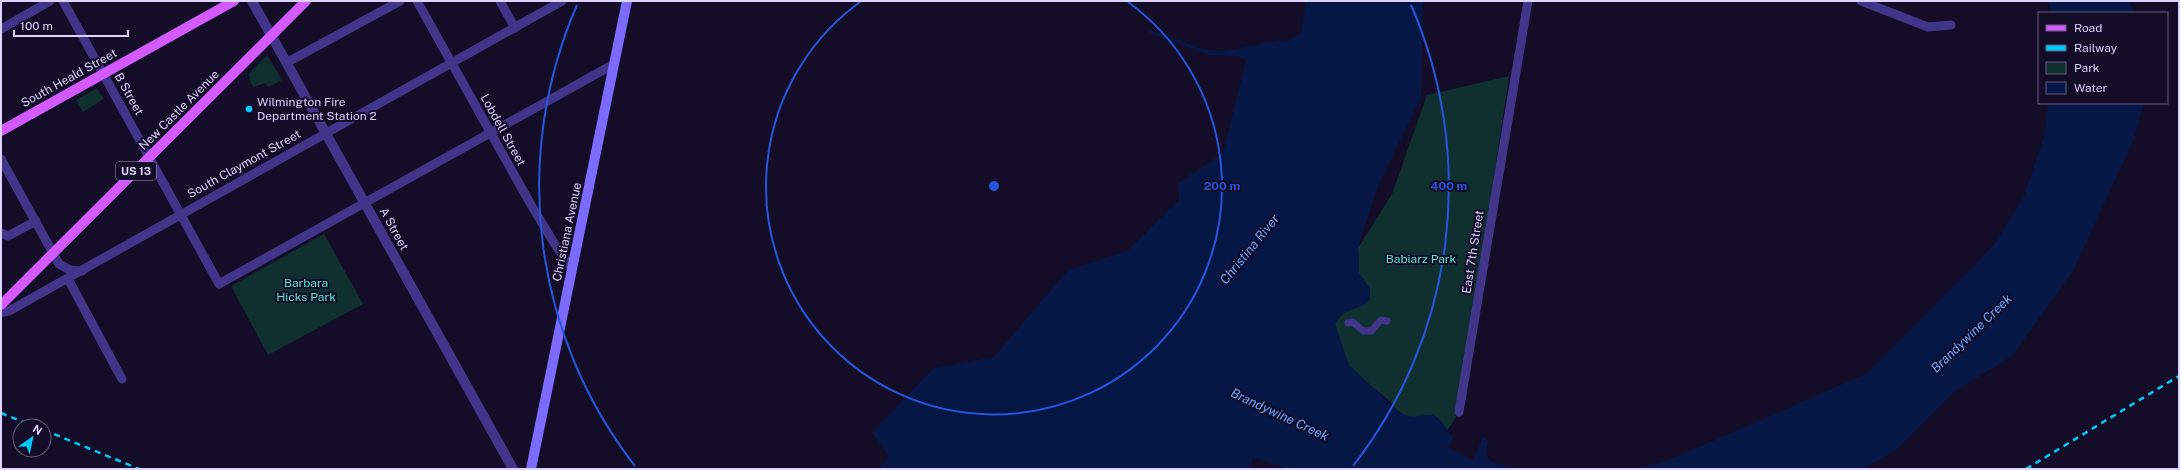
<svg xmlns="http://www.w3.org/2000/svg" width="2180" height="470" viewBox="0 0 2180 470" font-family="'Public Sans',sans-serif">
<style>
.green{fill:#102f31}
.water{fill:#061746}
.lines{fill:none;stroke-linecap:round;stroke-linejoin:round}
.pedestrian{stroke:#413589;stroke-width:7}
.minor{stroke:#413589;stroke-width:9}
.tertiary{stroke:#413589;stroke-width:10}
.secondary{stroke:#7d6aff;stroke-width:10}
.primary{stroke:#d25aff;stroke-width:10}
.rail{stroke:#00cbfe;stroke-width:2.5;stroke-dasharray:6 5;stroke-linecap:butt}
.ring{fill:none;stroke:#2755da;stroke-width:2}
.poi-dot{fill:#00cbfe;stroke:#140d27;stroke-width:1.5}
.labels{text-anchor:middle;stroke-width:4;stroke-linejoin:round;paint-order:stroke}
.shield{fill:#140d27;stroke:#a098be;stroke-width:1}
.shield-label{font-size:11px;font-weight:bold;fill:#dcd3ff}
.street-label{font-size:12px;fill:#dcd3ff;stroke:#140d27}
.poi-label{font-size:12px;fill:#dcd3ff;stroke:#140d27;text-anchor:start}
.park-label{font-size:12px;fill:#56e8d2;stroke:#140d27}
.water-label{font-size:13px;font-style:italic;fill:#61a6ff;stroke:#140d27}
.centre{fill:#2755da;stroke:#140d27;stroke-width:2}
.ring-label{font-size:12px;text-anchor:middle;font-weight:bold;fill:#2755da;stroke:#140d27;stroke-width:4;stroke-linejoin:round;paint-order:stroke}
</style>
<rect width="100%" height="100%" fill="#140d27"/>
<!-- green -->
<g class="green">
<path d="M267,55l15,25 -14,7 -3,-4 -11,4 -3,-3 -2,-10z"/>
<path d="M1509,76l-50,336 -12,19c-16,-30 -23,-6 -41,-15 -9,-4 -13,-12 -20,-18 -12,-11 -28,-20 -37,-33 -7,-11 -10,-28 -14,-41 11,-19 22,-11 35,-25v-10l-11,-16 -1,-25 34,-54 35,-99z"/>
<path d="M97,88l7,11 -21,13 -7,-12z"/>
<path d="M324,234l39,70 -95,51 -37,-69z"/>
</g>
<!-- water -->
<g class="water">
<path d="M1306,1h117l-2,97 -43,88 -20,62 1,25 11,16v10c-13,14 -24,6 -35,25l14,41 50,47c17,10 27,-1 37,5 8,4 10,14 17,19l-4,12 24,12 10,-23 5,4 -2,13 4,7 26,8h-227l-35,-12 -5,12h-370l10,-12 -17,-25 62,-64 60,-11 74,-87 59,-19 52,-51 -1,-17 45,-30 23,-93 -9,-4 -27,-1 -61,-22 -3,-4 36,12 19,8 22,2 57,-11 8,1 13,-8z"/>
<path d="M2049,1h80l6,12h-84z"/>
<path d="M2048,103h96l-10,36 -61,132 -61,85 -58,36 -59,59 -33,18h-224l36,-11 192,-84 128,-129 30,-49 21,-62z"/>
</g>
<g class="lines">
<!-- pedestrian -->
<path class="pedestrian" d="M1348,323l5,-1 10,9h8l10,-11 6,1"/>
<!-- minor -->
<g class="minor">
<path d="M63,1l156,283 395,-220"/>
<path d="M417,1l113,202 24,40 18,26"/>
<path d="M500,1l15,27"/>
<path d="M1861,1l67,26 23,-2"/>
<path d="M1,29l49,-28"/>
<path d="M286,63l114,-62"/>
<path d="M1,159l58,105 11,6 12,1"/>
<path d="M1,233l7,3 28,-15"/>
<path d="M68,279l54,100"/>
<path d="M1,313l8,-2 553,-310"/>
<path d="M1459,412l69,-411"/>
</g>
<!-- tertiary -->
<path class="tertiary" d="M252,1l261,468"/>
<!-- secondary -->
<path class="secondary" d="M531,469l96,-468"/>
<!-- primary -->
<g class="primary">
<path d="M1,131l233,-130"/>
<path d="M1,305l305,-304"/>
</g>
<!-- rail -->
<g class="rail">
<path d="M1,413l32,13"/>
<path d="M44,430l95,39"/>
<path d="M2026,469l153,-93"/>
</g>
</g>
<!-- distance rings -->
<g class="ring">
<path d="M1128 2A228 228 0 1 1 860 2"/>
<path d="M635 466A455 455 0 0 1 577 5M1411 5A455 455 0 0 1 1353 466"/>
</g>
<!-- markers -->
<circle class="poi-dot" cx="249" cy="109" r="4"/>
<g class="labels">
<!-- shield labels -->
<rect class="shield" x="116" y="162" width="40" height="18" rx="3"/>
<g class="shield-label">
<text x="136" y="175">US 13</text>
</g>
<!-- street labels -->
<g class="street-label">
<text transform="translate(69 78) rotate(-29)" y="4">South Heald Street</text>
<text transform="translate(129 94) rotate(61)" y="4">B Street</text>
<text transform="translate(179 110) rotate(-45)" y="4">New Castle Avenue</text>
<text transform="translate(503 130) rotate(61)" y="4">Lobdell Street</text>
<text transform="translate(244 164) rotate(-29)" y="4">South Claymont Street</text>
<text transform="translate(394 229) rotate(61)" y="4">A Street</text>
<text transform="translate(567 232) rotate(-78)" y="4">Christiana Avenue</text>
<text transform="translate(1473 252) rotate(-81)" y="4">East 7th Street</text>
</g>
<!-- poi labels -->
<g class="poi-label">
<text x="257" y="106">Wilmington Fire<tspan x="257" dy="14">Department Station 2</tspan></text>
</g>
<!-- park labels -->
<g class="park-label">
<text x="1421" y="263">Babiarz Park</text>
<text x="306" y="287">Barbara<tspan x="306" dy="14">Hicks Park</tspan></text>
</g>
<!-- water labels -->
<g class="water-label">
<text transform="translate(1249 249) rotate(-51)" y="5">Christina River</text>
<text transform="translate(1971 333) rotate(-44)" y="5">Brandywine Creek</text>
<text transform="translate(1280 414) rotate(25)" y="5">Brandywine Creek</text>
</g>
</g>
<circle cx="994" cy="186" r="6" class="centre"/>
<g class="ring-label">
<text x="1222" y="190">200 m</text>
<text x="1449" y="190">400 m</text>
</g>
<!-- border -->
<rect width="2180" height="470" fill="none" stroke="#dcd3ff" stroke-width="4"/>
<!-- legend -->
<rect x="2038" y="12" width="130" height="92" fill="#140d27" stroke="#645c7d"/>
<rect x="2046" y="25" width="20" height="6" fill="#d25aff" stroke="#645c7d"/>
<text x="2074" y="32" font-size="12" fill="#dcd3ff">Road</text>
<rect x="2046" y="45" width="20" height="6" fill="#00cbfe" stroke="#645c7d"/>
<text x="2074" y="52" font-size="12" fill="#dcd3ff">Railway</text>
<rect x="2046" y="62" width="20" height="12" fill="#102f31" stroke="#645c7d"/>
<text x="2074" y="72" font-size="12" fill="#dcd3ff">Park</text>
<rect x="2046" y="82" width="20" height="12" fill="#061746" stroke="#645c7d"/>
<text x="2074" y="92" font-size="12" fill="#dcd3ff">Water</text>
<!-- north arrow -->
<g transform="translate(32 438) rotate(33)"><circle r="19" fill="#140d27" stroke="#645c7d"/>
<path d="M0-3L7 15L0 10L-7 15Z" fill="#00cbfe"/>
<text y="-6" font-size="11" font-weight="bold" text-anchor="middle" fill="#dcd3ff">N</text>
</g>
<!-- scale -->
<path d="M14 30v6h114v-6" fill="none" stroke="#dcd3ff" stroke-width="2"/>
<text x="20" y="30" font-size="12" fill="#dcd3ff" stroke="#140d27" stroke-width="3" paint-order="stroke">100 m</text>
</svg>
